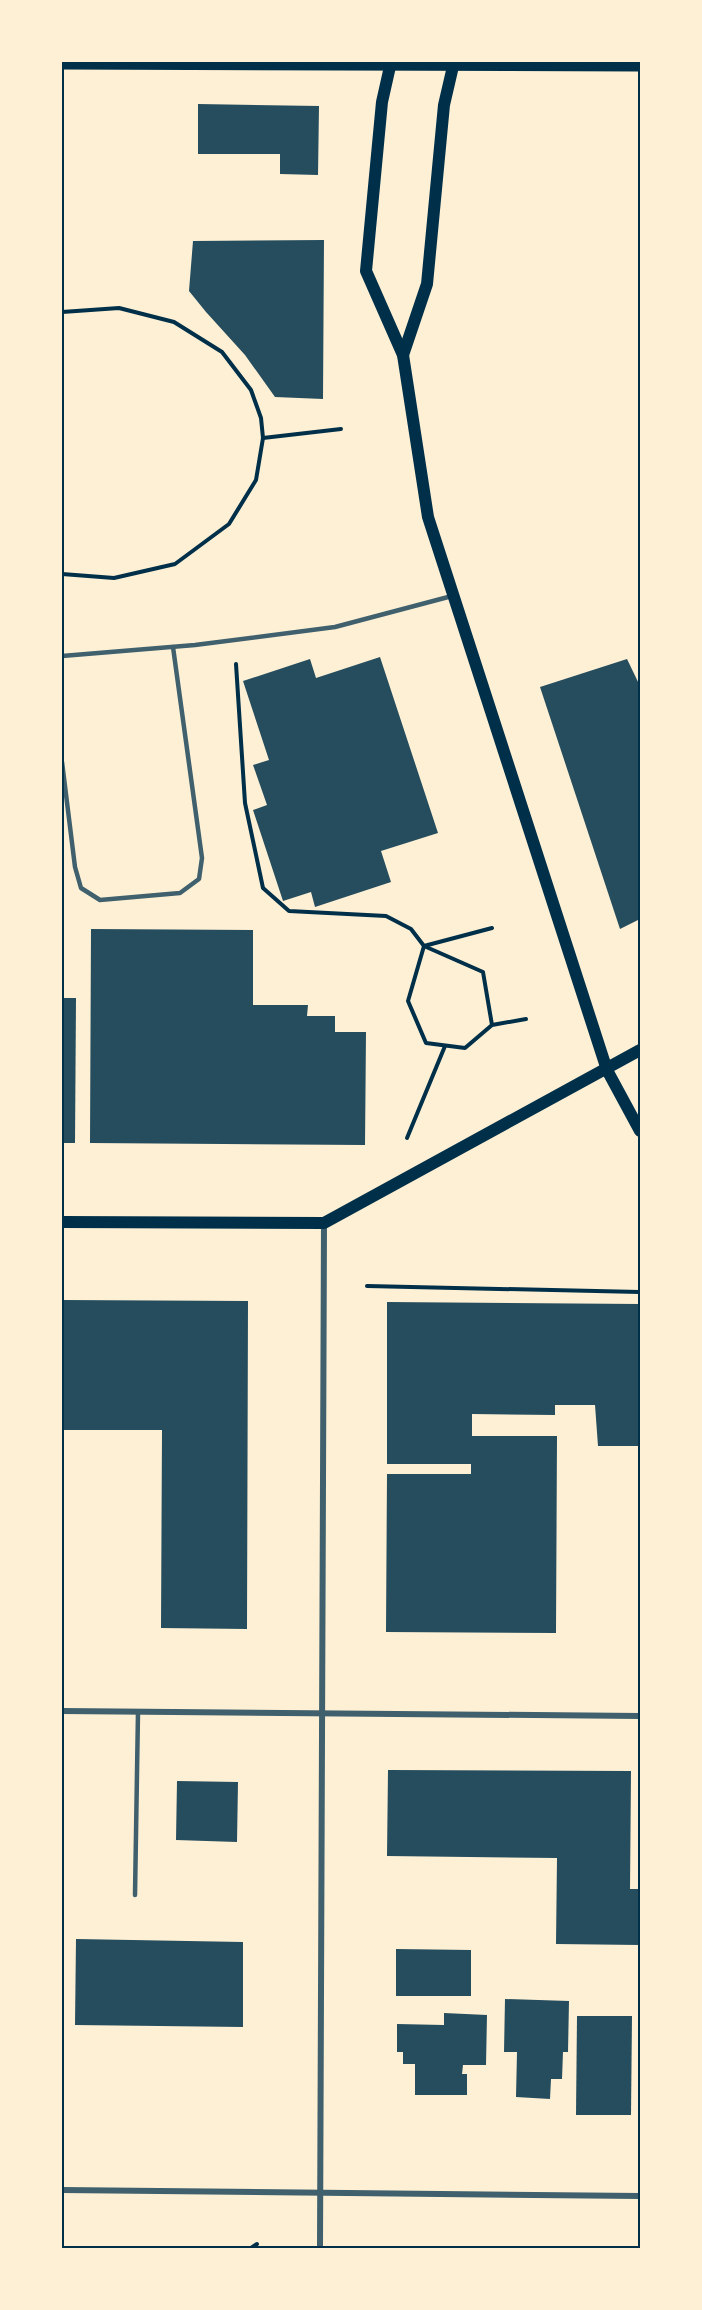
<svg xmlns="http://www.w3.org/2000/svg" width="702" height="2310" viewBox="0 0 702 2310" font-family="Rubik,sans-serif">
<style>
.building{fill:#264d5e}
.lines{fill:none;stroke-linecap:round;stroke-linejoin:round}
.path{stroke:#003049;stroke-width:4}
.service{stroke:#3f606c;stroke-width:4.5}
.minor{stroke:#3f606c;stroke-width:6}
.secondary{stroke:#003049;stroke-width:12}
.primary{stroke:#003049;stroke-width:15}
.neatline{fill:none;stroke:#003049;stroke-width:2}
</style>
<rect width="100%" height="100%" fill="#fdf0d5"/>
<!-- building -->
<g class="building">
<path d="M198,104l121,2 -1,69 -38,-1v-20h-82z"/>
<path d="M324,240l-1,159 -48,-2 -30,-42 -39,-43 -17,-21 4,-50z"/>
<path d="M380,657l58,176 -57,18 10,31 -76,25 -4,-15 -28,9 -30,-91 14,-5 -14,-40 16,-5 -26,-79 67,-22 6,19z"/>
<path d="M627,659l13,27v233l-20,10 -80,-242z"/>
<path d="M91,929l162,1v75h55l-1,11h28v16h31l-1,113 -275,-2z"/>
<path d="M62,998h14l-1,145h-13z"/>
<path d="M62,1300l186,1 -1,328 -86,-1 1,-198h-100z"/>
<path d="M387,1302l253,2v142h-42l-3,-41h-40v10l-83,-1v22h85l-1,197 -170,-1 1,-158h84v-10h-84z"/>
<path d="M388,1770l243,1 -1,118h10v56l-84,-1 1,-86 -170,-2z"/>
<path d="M177,1781l61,1 -1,60 -61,-2z"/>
<path d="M76,1939l167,3v85l-168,-2z"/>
<path d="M396,1949l75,1v46h-75z"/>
<path d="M505,1999l64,2 -1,51h-5l-1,27h-11l-1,20 -34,-2 1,-45h-13z"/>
<path d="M444,2013l43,2 -1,50h-23l-1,9h5v21h-52v-31h-12v-12h-6v-28l47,1z"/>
<path d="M577,2016h55l-1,99h-55z"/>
</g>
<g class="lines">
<!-- path -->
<g class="path">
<path d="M62,312l57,-4 55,14 48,30 29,38 10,28 2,20 -7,42 -27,44 -54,40 -61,14 -52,-4"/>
<path d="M263,438l78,-9"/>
<path d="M236,664l9,139 18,85 26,23 97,5 25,13 13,17 68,-18"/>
<path d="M492,1025l-9,-53 -59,-26 -16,55 18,42 39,5 27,-23 34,-6"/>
<path d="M407,1138l38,-92"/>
<path d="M367,1286l273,6"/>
<path d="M251,2248l6,-4"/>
</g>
<!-- service -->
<g class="service">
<path d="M62,656l133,-11 140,-18 117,-31"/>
<path d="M62,762l13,105 6,21 19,12 80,-7 19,-14 3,-21 -29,-211"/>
<path d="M135,1895l3,-183"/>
</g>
<!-- minor -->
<g class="minor">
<path d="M62,1711l578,5"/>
<path d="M62,2190l578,6"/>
<path d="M320,2248l4,-1025"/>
</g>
<!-- secondary -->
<g class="secondary">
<path d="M391,62l-9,40 -16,169 37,84 25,162 179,553 33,61"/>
<path d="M403,355l24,-71 17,-179 10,-43"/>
<path d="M62,1222l262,1 316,-173"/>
</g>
<!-- primary -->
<path class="primary" d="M62,62l578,2"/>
</g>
<!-- border -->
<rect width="702" height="2310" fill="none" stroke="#fdf0d5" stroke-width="126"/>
<rect x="63" y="63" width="576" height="2184" class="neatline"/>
</svg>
